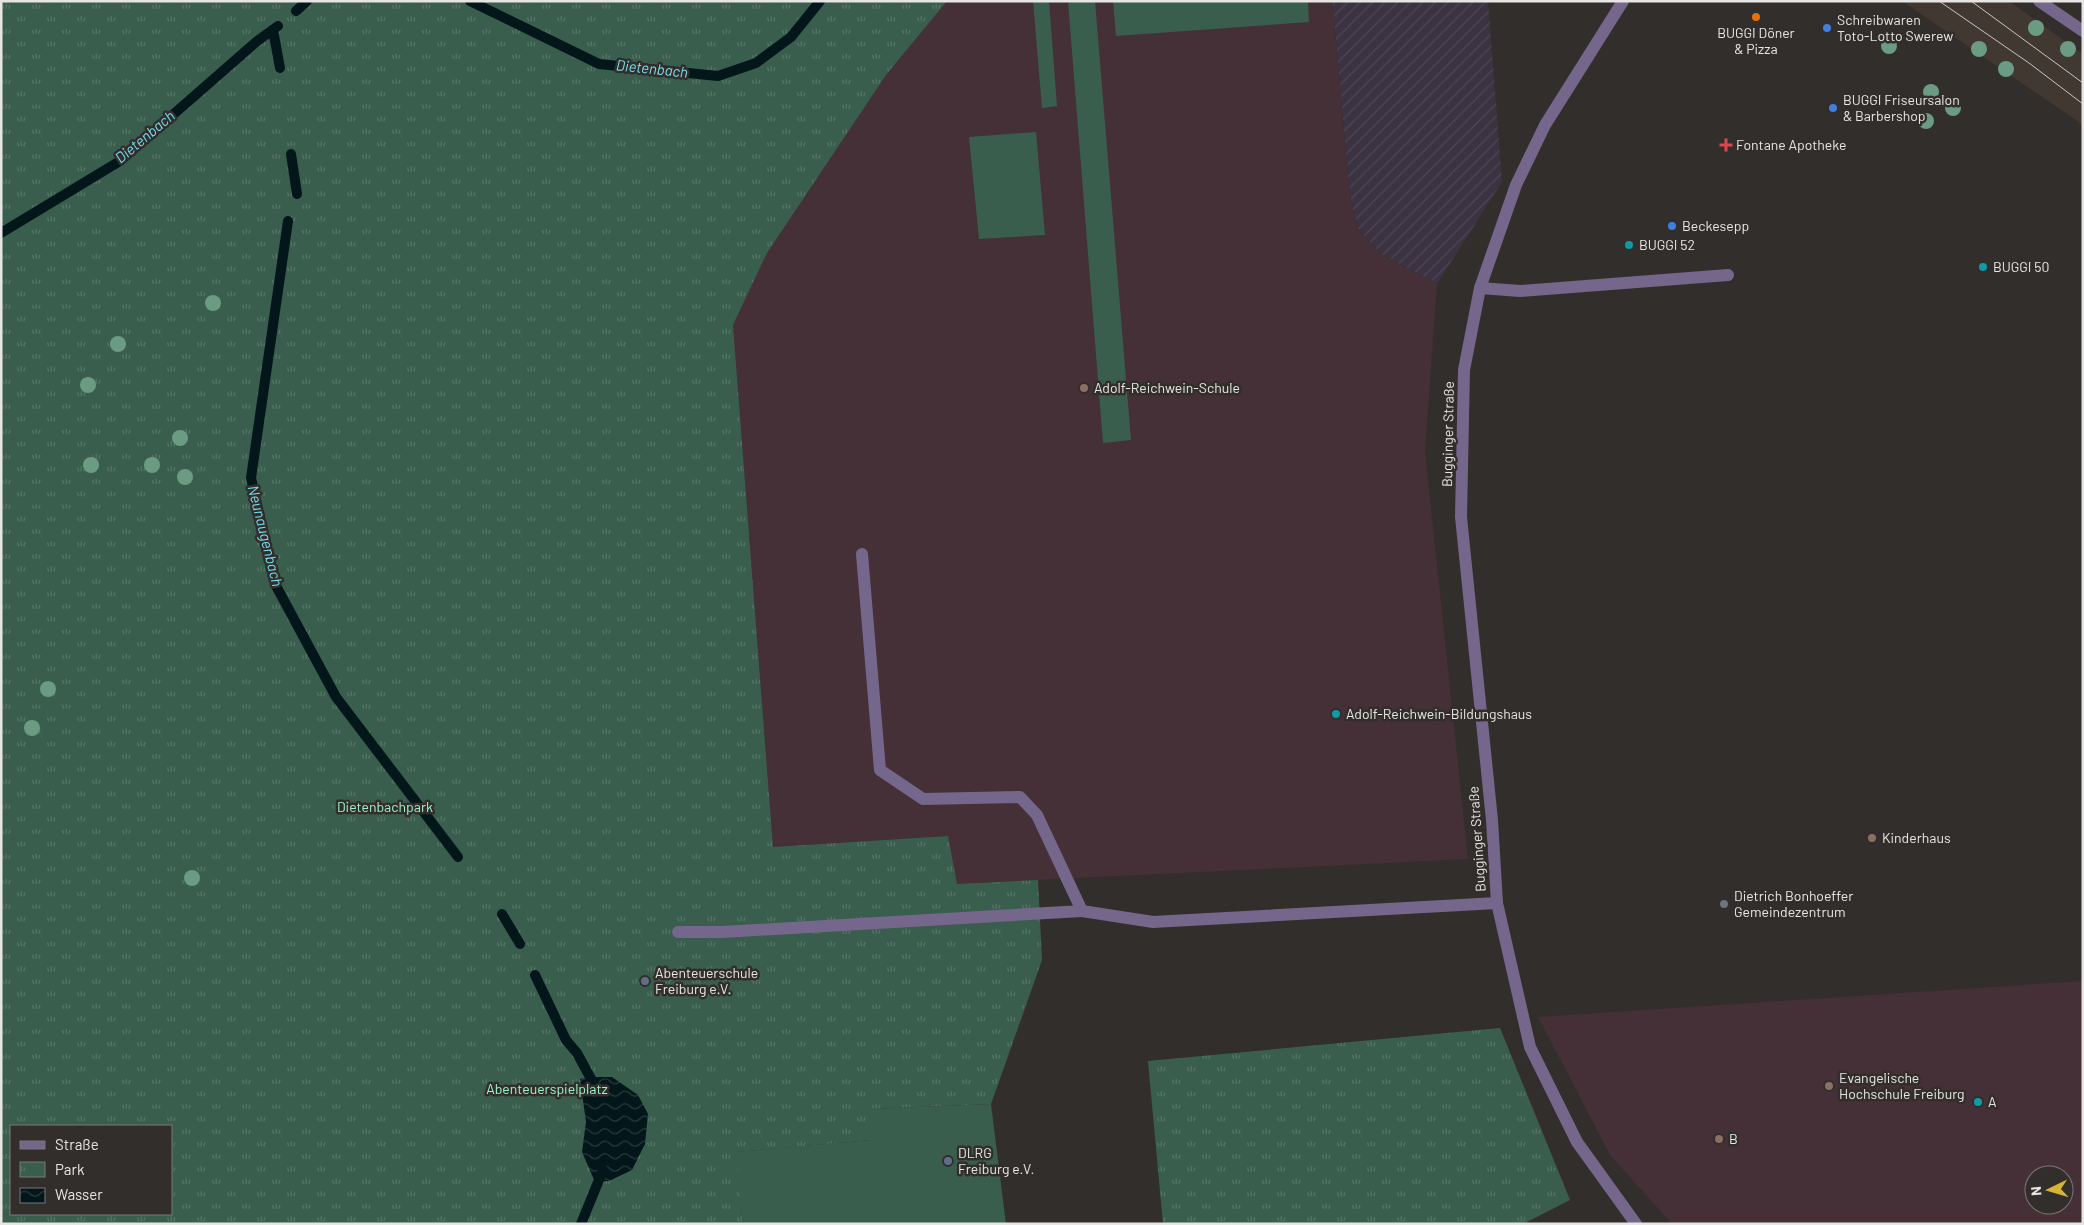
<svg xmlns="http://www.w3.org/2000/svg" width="2084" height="1225" viewBox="0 0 2084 1225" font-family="Barlow,sans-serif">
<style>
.built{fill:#403831}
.industrial{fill:url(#industrial-furrows)}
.education{fill:#443036;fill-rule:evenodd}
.green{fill:#3a5e4e}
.park{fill:url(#park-tufts);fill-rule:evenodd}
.water{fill:url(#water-waves)}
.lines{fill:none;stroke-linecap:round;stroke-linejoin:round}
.stream{stroke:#03171b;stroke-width:10}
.lane{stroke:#75668b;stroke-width:12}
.street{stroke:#75668b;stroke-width:12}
.tram{stroke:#c8c5c3;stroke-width:1}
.tree{fill:#6c9b84}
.food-dot{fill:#e8710a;stroke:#322e2b;stroke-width:2}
.shop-dot{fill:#3f7fe0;stroke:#322e2b;stroke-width:2}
.health-dot{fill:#e0444e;stroke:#322e2b;stroke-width:2}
.culture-dot{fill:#0f9aa8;stroke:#322e2b;stroke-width:2}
.education-dot{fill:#8d6e63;stroke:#322e2b;stroke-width:2}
.worship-dot{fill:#6b7280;stroke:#322e2b;stroke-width:2}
.service-dot{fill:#5c6f8a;stroke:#322e2b;stroke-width:2}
.labels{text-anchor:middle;stroke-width:5;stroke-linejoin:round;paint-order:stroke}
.poi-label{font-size:14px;fill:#e8e6e4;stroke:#322e2b;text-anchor:start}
.street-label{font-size:14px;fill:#e8e6e4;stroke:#322e2b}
.park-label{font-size:14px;fill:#9bf4cc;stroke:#322e2b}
.water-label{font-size:15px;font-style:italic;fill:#74dff1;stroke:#322e2b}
</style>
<defs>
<pattern id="industrial-furrows" width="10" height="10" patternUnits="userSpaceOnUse" patternTransform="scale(1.25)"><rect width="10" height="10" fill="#3b3242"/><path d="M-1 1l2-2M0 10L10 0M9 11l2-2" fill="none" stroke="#4e4654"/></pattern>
<pattern id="park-tufts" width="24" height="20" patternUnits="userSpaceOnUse" patternTransform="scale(1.25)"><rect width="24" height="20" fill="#3a5e4e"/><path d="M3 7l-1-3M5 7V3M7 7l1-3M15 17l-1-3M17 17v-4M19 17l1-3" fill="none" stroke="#567567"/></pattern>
<pattern id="water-waves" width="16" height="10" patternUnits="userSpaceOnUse" patternTransform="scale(1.25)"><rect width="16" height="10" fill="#03171b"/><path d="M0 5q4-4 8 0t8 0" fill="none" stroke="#28393c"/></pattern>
</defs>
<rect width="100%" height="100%" fill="#322e2b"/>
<!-- built -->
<path class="built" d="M1902,1h107l74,53v71z"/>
<!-- industrial -->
<path class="industrial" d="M1332,1h156l14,181 -65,102 -56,-30 -23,-25 -8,-33z"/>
<!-- education -->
<g class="education">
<path d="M947,1h385l18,195 8,33 23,25 56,30 -12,167 43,408 -511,25 -10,-48 -174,11 -40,-522 34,-72 119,-178z"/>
<path d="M2083,981v243h-411l-62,-69 -72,-138zM2034,1175h30v30h-30z"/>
</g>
<!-- green -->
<g class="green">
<path d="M1033,1h16l8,105 -15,2z"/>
<path d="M1068,1h27l36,439 -28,3z"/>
<path d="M1113,1h195l1,21 -193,14z"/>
<path d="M1036,132l9,103 -66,4 -10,-102z"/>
<path d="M991,1104l15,120h-263l-8,-72 136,-12 -1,-31z"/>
</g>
<!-- park -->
<g class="park">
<path d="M1,1h946l-61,74 -119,178 -34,72 40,522 175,-11 9,48 81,-4 4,80 -51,144 -120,5v31l-135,12 7,72h-742zM11,1126h160v88h-160z"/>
<path d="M1500,1028l70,172 -47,24h-360l-15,-163z"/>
</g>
<!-- water -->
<path class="water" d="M591,1077h21l26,18 10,19 -3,30 -13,26 -23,11 -14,1 -13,-30 4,-30 -6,-43z"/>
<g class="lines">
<!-- stream -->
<g class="stream">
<path d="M470,1l129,63 119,12 38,-13 35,-26 29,-36"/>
<path d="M296,11l11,-10"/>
<path d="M273,30l7,38"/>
<path d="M291,154l6,40"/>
<path d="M288,221l-37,257 24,106 61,113 122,160"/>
<path d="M1,233l119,-72 136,-119 22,-16"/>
<path d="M502,914l18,30"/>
<path d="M535,975l31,65 11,13 19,35"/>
<path d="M581,1224l22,-54"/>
</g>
<!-- lane -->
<g class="lane">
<path d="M1480,288l40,3 208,-16"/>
<path d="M678,932h44l360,-21 -45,-96 -17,-18 -97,2 -43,-29 -18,-216"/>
</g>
<!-- street -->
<g class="street">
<path d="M1623,1l-78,124 -29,60 -36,103 -16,82 -3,147 31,303 5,83 33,144 47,95 59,82"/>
<path d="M2039,1l44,30"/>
<path d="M1082,911l71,11 344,-19"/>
</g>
<!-- tram -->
<g class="tram">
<path d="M1939,1l90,62 54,41"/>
<path d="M1971,1l112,82"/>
</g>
</g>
<!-- trees -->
<g class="tree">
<circle cx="2036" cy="28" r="8"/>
<circle cx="1889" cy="46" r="8"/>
<circle cx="1979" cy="49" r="8"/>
<circle cx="2068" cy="49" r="8"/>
<circle cx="2006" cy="69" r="8"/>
<circle cx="1931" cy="92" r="8"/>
<circle cx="1953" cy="108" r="8"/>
<circle cx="1926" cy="121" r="8"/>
<circle cx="213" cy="303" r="8"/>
<circle cx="118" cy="344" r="8"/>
<circle cx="88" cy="385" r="8"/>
<circle cx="180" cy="438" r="8"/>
<circle cx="91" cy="465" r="8"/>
<circle cx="152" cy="465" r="8"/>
<circle cx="185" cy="477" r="8"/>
<circle cx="48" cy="689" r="8"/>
<circle cx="32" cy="728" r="8"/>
<circle cx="192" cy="878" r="8"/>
</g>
<!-- markers -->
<circle class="food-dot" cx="1756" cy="17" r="5"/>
<g class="shop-dot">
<circle cx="1827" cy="28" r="5"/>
<circle cx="1833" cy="108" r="5"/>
<circle cx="1672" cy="226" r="5"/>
</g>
<path class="health-dot" d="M1723.5 137.5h5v5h5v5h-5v5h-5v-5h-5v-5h5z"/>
<g class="culture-dot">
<circle cx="1629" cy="245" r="5"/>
<circle cx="1983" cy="267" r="5"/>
<circle cx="1336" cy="714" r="5"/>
<circle cx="1978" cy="1102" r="5"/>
</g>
<g class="education-dot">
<circle cx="1084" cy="388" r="5"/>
<circle cx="1872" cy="838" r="5"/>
<circle cx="1829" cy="1086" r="5"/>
<circle cx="1719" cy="1139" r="5"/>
</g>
<circle class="worship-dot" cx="1724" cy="904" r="5"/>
<g class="service-dot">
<circle cx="645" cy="981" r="5"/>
<circle cx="948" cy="1161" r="5"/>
</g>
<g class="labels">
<!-- poi labels -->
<g class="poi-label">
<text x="1837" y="25">Schreibwaren<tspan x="1837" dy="16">Toto-Lotto Swerew</tspan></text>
<text x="1756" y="38" text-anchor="middle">BUGGI Döner<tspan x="1756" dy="16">&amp; Pizza</tspan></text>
<text x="1843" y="105">BUGGI Friseursalon<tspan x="1843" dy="16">&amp; Barbershop</tspan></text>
<text x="1736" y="150">Fontane Apotheke</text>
<text x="1682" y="231">Beckesepp</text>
<text x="1639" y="250">BUGGI 52</text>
<text x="1993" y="272">BUGGI 50</text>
<text x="1094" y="393">Adolf-Reichwein-Schule</text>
<text x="1346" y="719">Adolf-Reichwein-Bildungshaus</text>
<text x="1882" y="843">Kinderhaus</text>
<text x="1734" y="901">Dietrich Bonhoeffer<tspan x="1734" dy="16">Gemeindezentrum</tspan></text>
<text x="655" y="978">Abenteuerschule<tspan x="655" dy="16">Freiburg e.V.</tspan></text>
<text x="1839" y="1083">Evangelische<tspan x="1839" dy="16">Hochschule Freiburg</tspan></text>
<text x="1988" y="1107">A</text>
<text x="1729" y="1144">B</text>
<text x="958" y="1158">DLRG<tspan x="958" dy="16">Freiburg e.V.</tspan></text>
</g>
<!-- street labels -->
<g class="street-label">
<text transform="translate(1448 434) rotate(-89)" y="5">Bugginger Straße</text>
<text transform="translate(1477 839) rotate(-94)" y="5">Bugginger Straße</text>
</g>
<!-- park labels -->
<g class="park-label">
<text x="385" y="812">Dietenbachpark</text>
<text x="547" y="1094">Abenteuerspielplatz</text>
</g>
<!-- water labels -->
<g class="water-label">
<text transform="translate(652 69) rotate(6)" y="5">Dietenbach</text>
<text transform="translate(145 137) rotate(-40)" y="5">Dietenbach</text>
<text transform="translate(265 536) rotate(76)" y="5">Neunaugenbach</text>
</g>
</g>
<!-- border -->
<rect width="2084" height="1225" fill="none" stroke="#e8e6e4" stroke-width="5"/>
<!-- legend -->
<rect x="10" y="1125" width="162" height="90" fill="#322e2b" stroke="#7b7875"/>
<rect x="20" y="1141" width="25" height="8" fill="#75668b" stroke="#7b7875"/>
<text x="55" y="1150" font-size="15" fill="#e8e6e4">Straße</text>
<rect x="20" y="1162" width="25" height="15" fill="url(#park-tufts)" stroke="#7b7875"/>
<text x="55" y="1175" font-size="15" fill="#e8e6e4">Park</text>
<rect x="20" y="1188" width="25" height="15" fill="url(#water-waves)" stroke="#7b7875"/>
<text x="55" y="1200" font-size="15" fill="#e8e6e4">Wasser</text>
<!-- north arrow -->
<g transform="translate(2049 1190) rotate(265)"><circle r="24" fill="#322e2b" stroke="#7b7875"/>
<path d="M0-4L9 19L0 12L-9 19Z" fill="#d6b534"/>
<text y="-8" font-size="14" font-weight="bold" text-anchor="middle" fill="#e8e6e4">N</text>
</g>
</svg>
